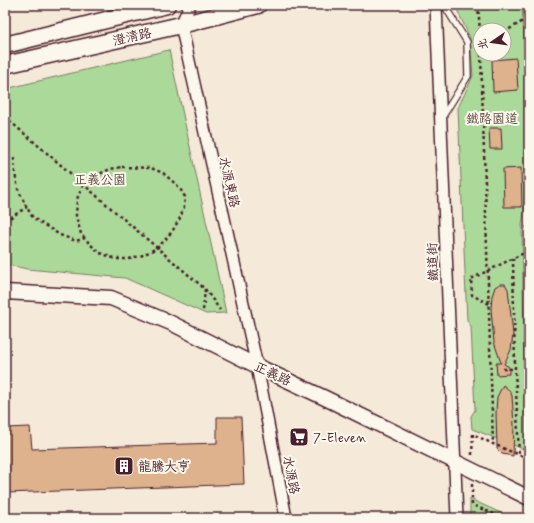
<svg xmlns="http://www.w3.org/2000/svg" width="534" height="523" viewBox="0 0 534 523" font-family="Mynerve,'LXGW WenKai TC',sans-serif">
<style>
.green{fill:#abd999;stroke:#7a7c62;fill-rule:evenodd}
.building{fill:#ddb28d;stroke:#4a1f2b}
.lines{fill:none;stroke-linecap:round;stroke-linejoin:round}
.service-casing{stroke:#4a1f2b;stroke-width:8}
.minor-casing{stroke:#4a1f2b;stroke-width:14}
.tertiary-casing{stroke:#4a1f2b;stroke-width:17}
.secondary-casing{stroke:#4a1f2b;stroke-width:19}
.path{stroke:#4a1f2b;stroke-width:2.5;stroke-dasharray:3 3;stroke-linecap:butt}
.service{stroke:#fbf7ec;stroke-width:5.5}
.minor{stroke:#fbf7ec;stroke-width:11}
.tertiary{stroke:#fbf7ec;stroke-width:14}
.secondary{stroke:#fbf7ec;stroke-width:16}
.labels{text-anchor:middle;stroke-width:4;stroke-linejoin:round;paint-order:stroke}
.street-label{font-size:13px;fill:#4a1f2b;stroke:#fbf7ec}
.park-label{font-size:13px;fill:#624e46;stroke:#fbf7ec}
.poi-label{font-size:13px;fill:#4a1f2b;stroke:#fbf7ec;text-anchor:start}
</style>
<rect width="100%" height="100%" fill="#f5e9d9"/>
<filter id="ink" filterUnits="userSpaceOnUse"><feTurbulence type="fractalNoise" baseFrequency=".025" numOctaves="2"/><feDisplacementMap in="SourceGraphic" scale="8" xChannelSelector="R" yChannelSelector="G"/><feConvolveMatrix kernelMatrix="1 2 1 2 8 2 1 2 1" color-interpolation-filters="sRGB"/></filter>
<g filter="url(#ink)">
<!-- green -->
<g class="green">
<path d="M455,5h67l3,54v148l-3,17 4,226 -54,-21 -1,-13 4,-6 -4,-84 -4,-6 -9,-212 15,-32 -3,-38zM480,30h24v24h-24z"/>
<path d="M169,50l57,263 -20,1 -81,-36 -98,-9 -22,-5v-175z"/>
<path d="M470,499l42,19h-42z"/>
</g>
<!-- building -->
<g class="building">
<path d="M516,58l2,32 -25,2 -1,-32z"/>
<path d="M489,128h12l1,21h-12z"/>
<path d="M521,168l1,39h-18l-1,-38z"/>
<path d="M500,284h5l3,5 5,45 -2,16 -7,14 5,3v7l-12,1 -1,-12h5l-7,-21 -3,-33 1,-13 3,-9z"/>
<path d="M503,385l7,6 2,5 2,29 -1,31 -11,-2 -5,-5 -1,-37 1,-15z"/>
<path d="M217,417h24l3,67 -238,9 -1,-65 25,-1 2,22 185,-6z"/>
</g>
<g class="lines">
<defs>
<path id="service" d="M443,116l25,-40 -1,-34 -23,-37"/>
<g id="minor">
<path d="M190,5l-9,20 76,341 29,152"/>
<path d="M436,5l21,513"/>
</g>
<path id="tertiary" d="M5,292l106,6 60,25 86,43 68,32 204,100"/>
<g id="secondary">
<path d="M5,45l162,-40"/>
<path d="M5,65l176,-40 77,-20"/>
</g>
</defs>
<!-- service casing -->
<use href="#service" class="service-casing"/>
<!-- minor casing -->
<use href="#minor" class="minor-casing"/>
<!-- tertiary casing -->
<use href="#tertiary" class="tertiary-casing"/>
<!-- secondary casing -->
<use href="#secondary" class="secondary-casing"/>
<!-- path -->
<g class="path">
<path d="M478,5l2,27"/>
<path d="M526,5l3,90"/>
<path d="M504,32l23,-13"/>
<path d="M481,54l12,390"/>
<path d="M5,117l200,172 -2,22"/>
<path d="M14,158l1,15 3,16 7,15 8,14 27,17 16,6 9,-3"/>
<path d="M122,167l29,1 12,5 16,14 6,10 -1,10 -4,11 -7,12 -8,10 -8,8 -14,7 -14,4h-13l-16,-6 -9,-8 -10,-11 -5,-18 1,-17 6,-14 16,-11 11,-5z"/>
<path d="M529,220l-2,5 2,77"/>
<path d="M5,221l22,-14"/>
<path d="M513,258l2,111 4,86"/>
<path d="M205,289l15,21"/>
<path d="M489,304l-17,-9 -1,-16 57,-28"/>
<path d="M503,369h12"/>
<path d="M472,455l1,-21 20,10 36,15"/>
<path d="M472,484v21l32,13"/>
</g>
<!-- service -->
<use href="#service" class="service"/>
<!-- minor -->
<use href="#minor" class="minor"/>
<!-- tertiary -->
<use href="#tertiary" class="tertiary"/>
<!-- secondary -->
<use href="#secondary" class="secondary"/>
</g>
</g>
<!-- icons -->
<defs>
<symbol id="supermarket-square" viewBox="-11 -11 22 22"><rect x="-9" y="-9" width="18" height="18" rx="4" fill="#4a1f2b" stroke="#fbf7ec"/><path d="M-6-5.5h2.5l.6 2H6L4.5 2H-2.5L-4.4-4H-6ZM-1.5 3.2a1.3 1.3 0 1 0 .1 0ZM3 3.2a1.3 1.3 0 1 0 .1 0Z" fill="#fff"/></symbol>
<symbol id="building-square" viewBox="-11 -11 22 22"><rect x="-9" y="-9" width="18" height="18" rx="4" fill="#4a1f2b" stroke="#fbf7ec"/><path d="M-4-6H4V6H1V3H-1V6H-4ZM-2.5-4.3h1.7v1.8h-1.7ZM.8-4.3h1.7v1.8H.8ZM-2.5-1h1.7V.8h-1.7ZM.8-1h1.7V.8H.8Z" fill="#fff"/></symbol>
</defs>
<g fill-rule="evenodd">
<use href="#supermarket-square" x="288" y="426" width="22" height="22"/>
<use href="#building-square" x="113" y="455" width="22" height="22"/>
</g>
<g class="labels">
<!-- street labels -->
<g class="street-label">
<text transform="translate(132 36) rotate(-13)" y="5">澄清路</text>
<text transform="translate(230 182) rotate(77)" y="5">水源東路</text>
<text transform="translate(432 262) rotate(-92)" y="5">鐵道街</text>
<text transform="translate(273 373) rotate(25)" y="5">正義路</text>
<text transform="translate(292 475) rotate(79)" y="5">水源路</text>
</g>
<!-- park labels -->
<g class="park-label">
<text x="492" y="123">鐵路園道</text>
<text x="100" y="184">正義公園</text>
</g>
<!-- poi labels -->
<g class="poi-label">
<text x="313" y="442">7-Eleven</text>
<text x="138" y="471">龍騰大亨</text>
</g>
</g>
<!-- margin -->
<rect width="534" height="523" fill="none" stroke="#fbf7ec" stroke-width="20"/>
<rect x="10" y="10" width="514" height="503" fill="none" stroke="#4a1f2b" stroke-width="1.5" filter="url(#ink)"/>
<!-- north arrow -->
<g transform="translate(492 42) rotate(257)"><circle r="19" fill="#fbf7ec" stroke="#b4a19f"/>
<path d="M0-3L7 15L0 10L-7 15Z" fill="#4a1f2b"/>
<text y="-6" font-size="11" font-weight="bold" text-anchor="middle" fill="#4a1f2b">北</text>
</g>
</svg>
